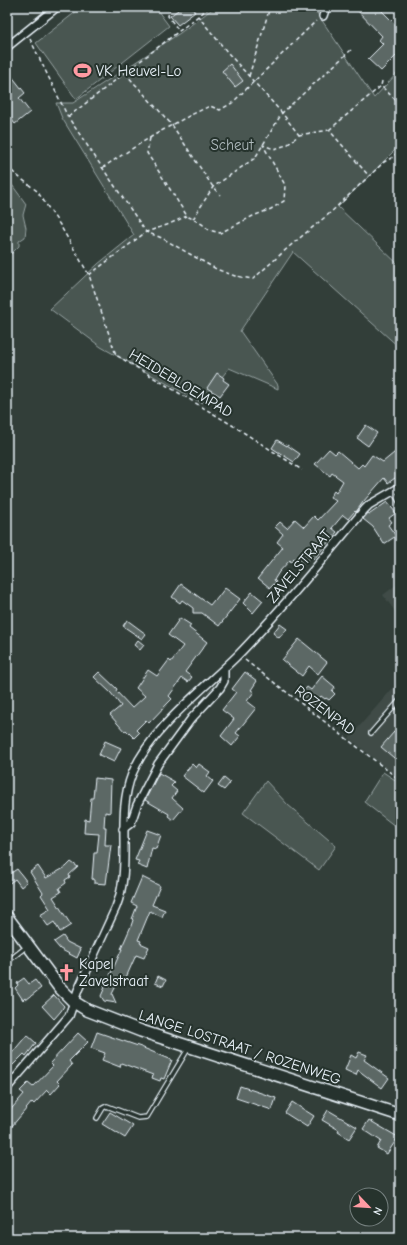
<svg xmlns="http://www.w3.org/2000/svg" width="407" height="1245" viewBox="0 0 407 1245" font-family="'Comic Neue',sans-serif">
<style>
.built{fill:#3f4b46}
.green{fill:#495651;stroke:#98a4a4}
.building{fill:#5c6865;stroke:#e8f1f8}
.lines{fill:none;stroke-linecap:round;stroke-linejoin:round}
.lane-casing{stroke:#e8f1f8;stroke-width:6}
.street-casing{stroke:#e8f1f8;stroke-width:10}
.secondary-casing{stroke:#e8f1f8;stroke-width:14}
.path{stroke:#e8f1f8;stroke-width:1.5;stroke-dasharray:4 3;stroke-linecap:butt}
.lane{stroke:#26332d;stroke-width:3.5}
.street{stroke:#26332d;stroke-width:7}
.secondary{stroke:#26332d;stroke-width:11}
.labels{text-anchor:middle;stroke-width:4;stroke-linejoin:round;paint-order:stroke}
.poi-label{font-size:15px;fill:#e8f1f8;stroke:#26332d;text-anchor:start}
.park-label{font-size:15px;fill:#b0bbbe;stroke:#26332d}
.street-label{font-size:15px;fill:#e8f1f8;stroke:#26332d}
</style>
<rect width="100%" height="100%" fill="#323e39"/>
<filter id="ink" filterUnits="userSpaceOnUse"><feTurbulence type="fractalNoise" baseFrequency=".025" numOctaves="2"/><feDisplacementMap in="SourceGraphic" scale="8" xChannelSelector="R" yChannelSelector="G"/><feConvolveMatrix kernelMatrix="1 2 1 2 8 2 1 2 1" color-interpolation-filters="sRGB"/></filter>
<g filter="url(#ink)">
<!-- built -->
<g class="built">
<path d="M400,582v36l-17,-23z"/>
<path d="M400,680v100l-51,-42z"/>
</g>
<!-- green -->
<g class="green">
<path d="M82,7h73l14,19 -93,73 -40,-56z"/>
<path d="M215,7h98l61,91 26,-28v75l-62,62 62,59v82l-107,-96 -53,79 38,54v4l-49,-21 -27,35 -101,-56 -51,-38 48,-45 36,-29 -72,-117 -6,-15h17l107,-70z"/>
<path d="M7,178l19,26 -3,11 3,13 -1,9 -6,4v5l-12,12z"/>
<path d="M383,772l17,11v47l-36,-28z"/>
<path d="M266,781l22,24 48,41 -17,24 -76,-57z"/>
</g>
<!-- building -->
<g class="building">
<path d="M182,7h9l4,5 -17,13 -8,-9z"/>
<path d="M354,7h24l22,22v23l-19,19 -13,-12 15,-15 -4,-4 3,-4z"/>
<path d="M230,64l13,17 -8,6 -13,-16z"/>
<path d="M7,70l18,23 -6,5 11,14 -15,12 -8,-10v-9l4,-3 -4,-6z"/>
<path d="M217,373l7,5 -1,2 6,4 -9,12 -13,-8z"/>
<path d="M366,425l11,8 -9,13 -11,-8z"/>
<path d="M277,440l10,6v-1l13,9 -6,8 -22,-14z"/>
<path d="M400,448v19l-5,5 3,4 -10,7 -4,-5 -21,24 -7,10 -1,-1 -7,8 -5,-4 -11,13 5,4 -23,27 -3,-3 -7,8 -9,-6 -4,4 -1,-2 -11,12 -5,8 2,2 -6,6 -12,-10 25,-31 -6,-5 6,-8 -8,-7 5,-5 7,6 8,-9 9,8 10,-11 4,4 18,-19 -6,-4 4,-6 2,2 7,-12 -11,-8 -2,3 -15,-12 14,-15 6,5 3,-3 20,17 4,-4 2,2 8,-11 11,7z"/>
<path d="M387,502l9,11 -7,5 3,4 -4,3 8,11 -12,8 -11,-17 -10,-8 5,-6 2,1z"/>
<path d="M181,584l29,21 4,-5 1,1 10,-13 15,11 -21,27 -17,-13h-9v-5l-11,-8 -2,3 -8,-6z"/>
<path d="M252,592l11,9 -10,12 -10,-10z"/>
<path d="M180,618l11,7 -2,3 18,14 -22,30 7,5 -4,5 -6,-4 -13,18 3,3 -4,4 -19,20 -3,-3 -10,10 3,3 -5,5 -8,-8 -1,2 -15,-17 11,-9 -10,-13 -17,-16 5,-5 18,17 -1,2 16,17 13,-12 -9,-8 12,-18 9,6 12,-16 2,2 12,-16 -15,-11z"/>
<path d="M127,620l19,14 -4,5 -19,-13z"/>
<path d="M280,624l7,5 -8,9 -6,-5z"/>
<path d="M299,639l28,23 -9,12 -9,-8 -7,10 -20,-16z"/>
<path d="M138,640l6,5 -4,5 -6,-5z"/>
<path d="M245,672l12,9 -6,9 3,2 -7,9 9,7 -20,25 4,3 -8,10 -11,-10 13,-17 -12,-9 14,-18 -4,-3z"/>
<path d="M322,676l13,11 -3,4 3,3 -6,6 -3,-2 -1,1 -4,-3 -9,11 -13,-10 8,-10 4,3z"/>
<path d="M400,725v38l-19,-16z"/>
<path d="M105,741l16,7 -7,14 -15,-7z"/>
<path d="M192,764l4,4 3,-4 11,8 -3,4 6,5 -9,12 -22,-17z"/>
<path d="M159,773l16,9 -4,4 6,5 -5,7 11,10 -10,12 -5,-4 1,-2 -24,-14z"/>
<path d="M95,778l16,2 -1,33 -5,-1 -1,15h2l-1,18h6l-5,39 -12,-1v-3l-2,-1 2,-26h3l2,-19 -15,-1 1,-14 4,1 2,-22h2z"/>
<path d="M224,778l6,5 -6,7 -6,-4z"/>
<path d="M147,830l14,5 -5,14 -4,-1 -5,21 -10,-4 2,-4 -4,-1z"/>
<path d="M71,862l7,5 -9,8 1,2 -5,3 1,3 -7,5 2,4 -8,5 18,28 -11,7 -6,-10 -6,4 -8,-11 10,-6 -9,-14 2,-2 -13,-21 8,-6 8,12 20,-11z"/>
<path d="M7,868l4,5 6,-4 10,13 -6,5 -6,-8 -8,6z"/>
<path d="M142,877l18,9 -8,19 13,5 -3,7 -12,-6 -12,29 3,1 -1,2 9,4 -5,11 -8,-3 -12,27 -5,-2 -7,14 4,9 -12,-2 -3,-5 4,-9 -1,-2 8,-9 -2,-1 12,-26h-1l10,-23 2,-6 -1,-1 5,-13 -6,-3z"/>
<path d="M63,936l4,6 14,7 -4,9 -17,-9 -6,-7z"/>
<path d="M158,976l8,4 -3,6 -8,-3z"/>
<path d="M24,978l5,6 6,-4 6,8 -15,12 -1,-2 -2,2 -8,-12 3,-3 -1,-2z"/>
<path d="M54,995l10,11 -3,5 -7,8 -12,-13z"/>
<path d="M97,1032l44,15 31,13 -8,19 -3,-1 -1,3 -8,-3 1,-3 -32,-12 -1,4 -18,-7 3,-7 -14,-5z"/>
<path d="M78,1033l10,9 -19,19 3,4 -15,16 3,3 -9,10 -4,-4 -13,14 -2,-2 -25,30v-18l17,-20 -4,-3 8,-8 5,4 20,-21 -3,-3z"/>
<path d="M27,1035l9,8 -10,13 -2,-2 -11,11 -6,-2v-14l5,4z"/>
<path d="M359,1052l8,3 -3,5 25,18 -7,10 -24,-18 -2,5 -11,-5 6,-15 5,3z"/>
<path d="M240,1086l36,12 -4,12 -36,-12z"/>
<path d="M292,1102l22,14 -7,11 -22,-14z"/>
<path d="M328,1110l29,17 -8,12 -11,-7 1,-2 -17,-10z"/>
<path d="M110,1112l23,14 -8,12 -23,-14z"/>
<path d="M369,1120l29,17 -11,17 -10,-6 4,-7 -18,-12z"/>
</g>
<g class="lines">
<defs>
<g id="lane">
<path d="M393,491l7,12"/>
<path d="M371,733l29,-33"/>
<path d="M7,962l19,-15"/>
<path d="M97,1118l6,-10 4,-2 31,12 9,-1 41,-68"/>
</g>
<g id="street">
<path d="M323,16l3,-9"/>
<path d="M7,47l50,-40"/>
<path d="M123,829l8,-6 6,-18 21,-41 33,-45 29,-31 4,-7v-12"/>
<path d="M7,1088l62,-72 9,-26 38,-83c17,-42 -1,-90 16,-133 19,-46 71,-84 106,-119 45,-46 85,-97 127,-146l4,-4 31,-18"/>
</g>
<path id="secondary" d="M7,917l52,70 15,15 13,8 54,21 259,84"/>
</defs>
<!-- lane casing -->
<use href="#lane" class="lane-casing"/>
<!-- street casing -->
<use href="#street" class="street-casing"/>
<!-- secondary casing -->
<use href="#secondary" class="secondary-casing"/>
<!-- path -->
<g class="path">
<path d="M170,7l-2,9 11,15"/>
<path d="M303,7l13,4"/>
<path d="M30,39l38,78 78,115 16,6 54,31 19,7 18,3 37,-33 40,-33 54,-51 9,-5 7,-7"/>
<path d="M125,73l47,52 41,62 7,8"/>
<path d="M249,76l21,-69"/>
<path d="M382,81l-1,5 19,18"/>
<path d="M68,117l142,-110"/>
<path d="M329,130l52,-44"/>
<path d="M299,135l30,-5 40,46"/>
<path d="M150,138l-3,15 40,63 15,8 7,6 11,3 33,-17 18,-7 13,-8 1,-16 -22,-40 11,4 13,-4 12,-10 -17,-22 -54,-60 -30,-37"/>
<path d="M7,166l8,8 22,17 23,34 29,50 27,80 116,70 70,45"/>
<path d="M102,168c35,-23 70,-45 108,-62l10,4 12,-7 84,-82"/>
<path d="M193,219l20,-32 42,-29 27,-45 69,-63"/>
<path d="M89,275l57,-43 21,-7 20,-9"/>
<path d="M245,660l155,120"/>
</g>
<!-- lane -->
<use href="#lane" class="lane"/>
<!-- street -->
<use href="#street" class="street"/>
<!-- secondary -->
<use href="#secondary" class="secondary"/>
</g>
</g>
<!-- icons -->
<defs>
<symbol id="stadium-bare" viewBox="-9 -9 18 18"><path d="M0-5a6.5 5 0 1 0 0 10a6.5 5 0 1 0 0-10ZM-3.5-1.8h7v3.6h-7Z" fill="#ff9aa2" stroke="#26332d" stroke-width="2.5" paint-order="stroke"/></symbol>
<symbol id="church-bare" viewBox="-9 -9 18 18"><path d="M-1.2-6h2.4v3.5h3.3v2.4h-3.3V6h-2.4V-.1h-3.3v-2.4h3.3Z" fill="#ff9aa2" stroke="#26332d" stroke-width="2.5" paint-order="stroke"/></symbol>
</defs>
<g fill-rule="evenodd">
<use href="#stadium-bare" x="70" y="58" width="25" height="25"/>
<use href="#church-bare" x="54" y="960" width="25" height="25"/>
</g>
<g class="labels">
<!-- poi labels -->
<g class="poi-label">
<text x="96" y="76">VK Heuvel-Lo</text>
<text x="79" y="969">Kapel<tspan x="79" dy="17">Zavelstraat</tspan></text>
</g>
<!-- park labels -->
<g class="park-label">
<text x="232" y="150">Scheut</text>
</g>
<!-- street labels -->
<g class="street-label">
<text transform="translate(181 383) rotate(31)" y="5">HEIDEBLOEMPAD</text>
<text transform="translate(299 566) rotate(-50)" y="5">ZAVELSTRAAT</text>
<text transform="translate(325 710) rotate(37)" y="5">ROZENPAD</text>
<text transform="translate(240 1047) rotate(18)" y="5">LANGE LOSTRAAT / ROZENWEG</text>
</g>
</g>
<!-- margin -->
<rect width="407" height="1245" fill="none" stroke="#26332d" stroke-width="24"/>
<rect x="12" y="12" width="383" height="1221" fill="none" stroke="#e8f1f8" stroke-width="1.5" filter="url(#ink)"/>
<!-- north arrow -->
<g transform="translate(369 1207) rotate(115)"><circle r="19" fill="#26332d" stroke="#747f7e"/>
<path d="M0-3L7 15L0 10L-7 15Z" fill="#ff9aa2"/>
<text y="-6" font-size="11" font-weight="bold" text-anchor="middle" fill="#e8f1f8">N</text>
</g>
</svg>
